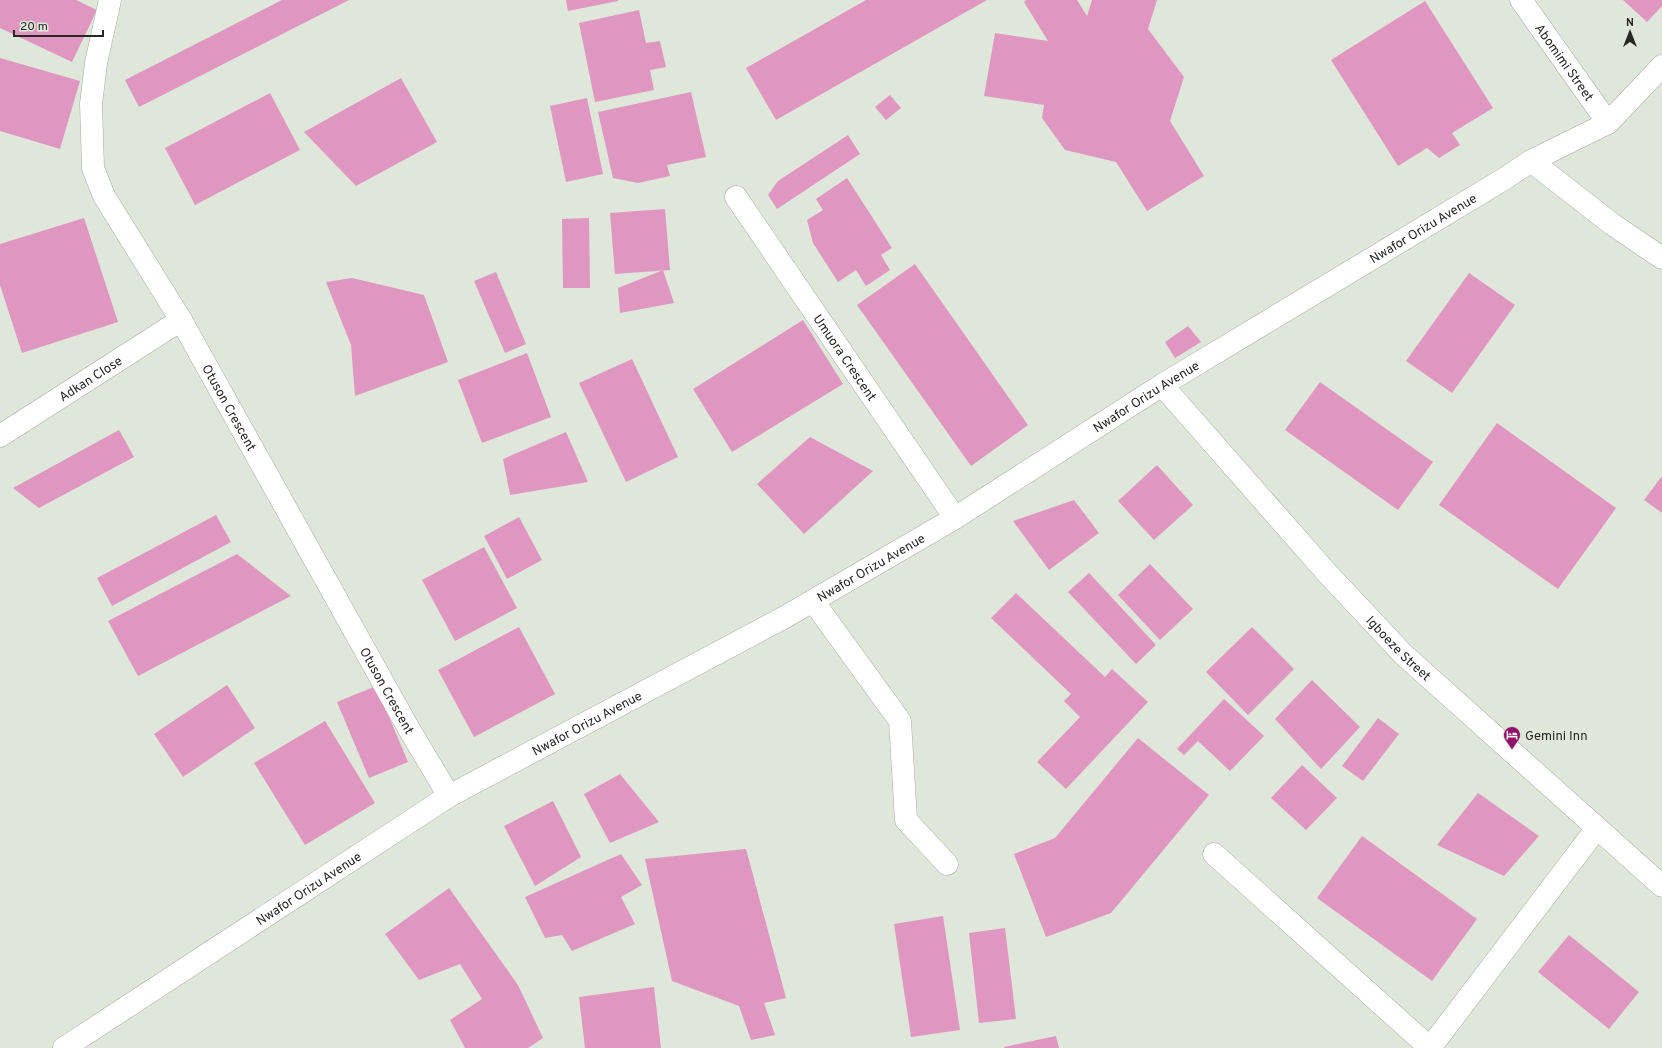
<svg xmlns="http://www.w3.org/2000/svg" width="1662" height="1048" viewBox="0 0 1662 1048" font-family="Overpass,sans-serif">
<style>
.building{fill:#df97c2}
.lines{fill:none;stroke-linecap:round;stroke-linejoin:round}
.minor-casing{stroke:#a7ada2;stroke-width:23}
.minor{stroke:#fff;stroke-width:22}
.labels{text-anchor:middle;stroke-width:3.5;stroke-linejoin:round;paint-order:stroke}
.street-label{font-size:13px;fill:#262824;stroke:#dfe6da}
.poi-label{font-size:13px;fill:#262824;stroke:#dfe6da;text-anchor:start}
</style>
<rect width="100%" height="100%" fill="#dfe6da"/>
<!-- building -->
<g class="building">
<path d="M0,0h76l21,10 -25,52 -72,-34z"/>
<path d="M282,0h67l-210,107 -14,-27z"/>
<path d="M566,0h52v1l-50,10z"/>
<path d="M866,0h121l-211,120 -30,-52z"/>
<path d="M1026,0h51l10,16 5,-16h65l-9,29 36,48 -14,44 34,55 -57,35 -31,-49 -51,-12 -23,-32 2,-13 -60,-9 11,-63 53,8 -24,-39z"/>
<path d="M1623,0h39v6l-15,16z"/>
<path d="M1425,1l68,107 -41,25 8,12 -21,13 -12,-10 -29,18 -67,-106z"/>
<path d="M639,10l7,33 14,-2 6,26 -16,3 4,20 -59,12 -16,-79z"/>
<path d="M0,58l80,23 -20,68 -60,-18z"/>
<path d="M401,78l36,64 -81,44 -52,-54z"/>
<path d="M691,92l15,65 -39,8 3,11 -32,7 -25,-5 -15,-66z"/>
<path d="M270,93l30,57 -105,55 -30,-57z"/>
<path d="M890,95l11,13 -15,12 -11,-13z"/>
<path d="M587,98l16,76 -37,8 -16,-76z"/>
<path d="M848,135l12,19 -83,55 -9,-14 10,-14z"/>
<path d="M847,178l45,70 -11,7 9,15 -24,16 -10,-16 -18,12 -25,-39 -6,-23 16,-10 -7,-11z"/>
<path d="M665,209l5,61 -55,4 -5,-61z"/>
<path d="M84,218l34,104 -96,31 -22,-68v-41z"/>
<path d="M589,218l1,70h-27l-1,-69z"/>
<path d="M915,264l113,161 -57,41 -114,-161z"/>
<path d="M663,270l11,33 -54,10 -2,-25z"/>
<path d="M496,272l30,72 -21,9 -31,-72z"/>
<path d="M1469,273l46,32 -63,88 -46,-32z"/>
<path d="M352,278l72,17 24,67 -93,34 -4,-51 -25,-63z"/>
<path d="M803,320l40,64 -111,68 -39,-63z"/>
<path d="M1188,326l13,16 -26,16 -10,-16z"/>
<path d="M527,353l24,64 -69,26 -24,-63z"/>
<path d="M632,359l46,98 -52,25 -47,-99z"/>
<path d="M1320,382l113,80 -35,48 -113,-80z"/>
<path d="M1497,423l119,85 -58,81 -119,-84z"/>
<path d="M119,430l15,27 -95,51 -26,-20z"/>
<path d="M566,432l22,50 -78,13 -7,-36z"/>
<path d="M810,437l63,34 -69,63 -47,-50z"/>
<path d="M1157,465l36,40 -39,35 -36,-39z"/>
<path d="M1662,476v37l-18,-13z"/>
<path d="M1074,500l25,33 -50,37 -36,-49z"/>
<path d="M216,515l15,27 -119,64 -15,-28z"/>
<path d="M519,517l23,43 -35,19 -23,-43z"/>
<path d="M484,547l33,61 -62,33 -33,-61z"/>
<path d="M237,554l54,42 -153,80 -30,-55z"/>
<path d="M1150,564l43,45 -33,31 -42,-45z"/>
<path d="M1089,573l67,72 -20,19 -68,-72z"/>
<path d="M1016,593l89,84 7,-8 36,33 -82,87 -29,-27 43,-45 -16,-16 7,-7 -80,-76z"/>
<path d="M519,627l36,67 -81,43 -36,-67z"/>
<path d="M1252,627l42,42 -46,46 -42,-43z"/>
<path d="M1312,680l48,47 -39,42 -46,-50z"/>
<path d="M227,685l28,43 -72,49 -29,-43z"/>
<path d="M376,686l32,76 -39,16 -32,-76z"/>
<path d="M1224,699l40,37 -34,35 -32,-30 -14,14 -7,-6z"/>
<path d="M1378,718l21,16 -36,47 -21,-15z"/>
<path d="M325,721l50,82 -70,42 -51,-82z"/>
<path d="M1138,738l71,57 -98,118 -65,24 -32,-83 41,-16z"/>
<path d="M1302,765l35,33 -31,32 -35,-32z"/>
<path d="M620,774l39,48 -49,21 -26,-49z"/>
<path d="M1478,793l61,43 -35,40 -67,-31z"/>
<path d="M553,801l28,56 -46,29 -31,-60z"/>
<path d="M1362,836l115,83 -45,62 -115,-83z"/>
<path d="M746,849l40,149 -22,5 11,32 -24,5 -12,-34 -67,-25 -27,-122z"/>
<path d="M621,854l21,31 -21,12 14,27 -63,27 -10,-16 -17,3 -20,-41z"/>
<path d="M449,888l69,97 25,53 -15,10h-63l-15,-28 32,-21 -22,-35 -41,16 -34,-46z"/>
<path d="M943,916l17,114 -49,7 -17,-113z"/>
<path d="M1005,928l11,91 -37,4 -10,-90z"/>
<path d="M1569,935l70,57 -30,37 -71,-57z"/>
<path d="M654,987l7,61h-76l-6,-51z"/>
<path d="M1056,1036l3,12h-55v-1z"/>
</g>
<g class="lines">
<defs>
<g id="minor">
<path id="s1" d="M110,0l-14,63 -5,41 2,64 11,28 77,124 228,409 40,67"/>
<path id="s2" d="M1521,0l87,123"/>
<path d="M1531,161l81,63 50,34"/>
<path id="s3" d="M736,197l219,321"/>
<path id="s4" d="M1162,385l165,188 77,82 258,231"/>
<path id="s5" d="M0,436l181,-116"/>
<path d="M813,601l87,120 6,99 41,44"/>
<path d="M1214,854l216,194 167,-220"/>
<path id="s6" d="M64,1048l385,-252 336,-179 170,-99 207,-133 342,-206 27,-18 77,-38 54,-57"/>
</g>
</defs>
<!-- minor casing -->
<use href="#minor" class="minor-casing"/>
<!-- minor -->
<use href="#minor" class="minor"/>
</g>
<!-- icons -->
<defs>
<symbol id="hotel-pin" viewBox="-11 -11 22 30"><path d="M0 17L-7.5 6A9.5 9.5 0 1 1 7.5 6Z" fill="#92136e" stroke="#dfe6da"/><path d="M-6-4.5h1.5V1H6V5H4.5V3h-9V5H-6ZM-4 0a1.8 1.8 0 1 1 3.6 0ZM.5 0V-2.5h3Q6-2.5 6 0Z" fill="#fff"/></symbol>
</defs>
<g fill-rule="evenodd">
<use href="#hotel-pin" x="1502" y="725" width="20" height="27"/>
</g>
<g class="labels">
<!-- street labels -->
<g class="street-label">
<text dy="5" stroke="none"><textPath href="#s2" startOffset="76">Abomimi Street</textPath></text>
<text dy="5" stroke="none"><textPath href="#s6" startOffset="1588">Nwafor Orizu Avenue</textPath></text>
<text dy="5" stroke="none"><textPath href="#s3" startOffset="194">Umuora Crescent</textPath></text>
<text dy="5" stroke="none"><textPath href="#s5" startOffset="107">Adkan Close</textPath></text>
<text dy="5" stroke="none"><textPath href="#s6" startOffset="1264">Nwafor Orizu Avenue</textPath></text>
<text dy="5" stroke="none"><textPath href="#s1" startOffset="446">Otuson Crescent</textPath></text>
<text dy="5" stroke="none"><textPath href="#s6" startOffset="940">Nwafor Orizu Avenue</textPath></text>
<text dy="5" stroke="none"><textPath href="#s4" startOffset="354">Igboeze Street</textPath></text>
<text dy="5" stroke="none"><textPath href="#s1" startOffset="770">Otuson Crescent</textPath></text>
<text dy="5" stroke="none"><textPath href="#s6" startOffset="616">Nwafor Orizu Avenue</textPath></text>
<text dy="5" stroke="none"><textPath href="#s6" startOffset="292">Nwafor Orizu Avenue</textPath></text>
</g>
<!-- poi labels -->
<g class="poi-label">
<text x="1525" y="740">Gemini Inn</text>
</g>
</g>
<!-- north arrow -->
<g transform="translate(1630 32)" stroke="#dfe6da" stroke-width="3" paint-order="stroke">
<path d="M0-3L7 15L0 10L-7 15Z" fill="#262824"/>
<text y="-6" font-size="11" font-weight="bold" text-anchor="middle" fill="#262824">N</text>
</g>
<!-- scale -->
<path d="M14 30v6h89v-6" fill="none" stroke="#262824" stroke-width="2"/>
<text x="20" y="30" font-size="12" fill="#262824" stroke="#dfe6da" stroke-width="3" paint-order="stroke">20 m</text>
</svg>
